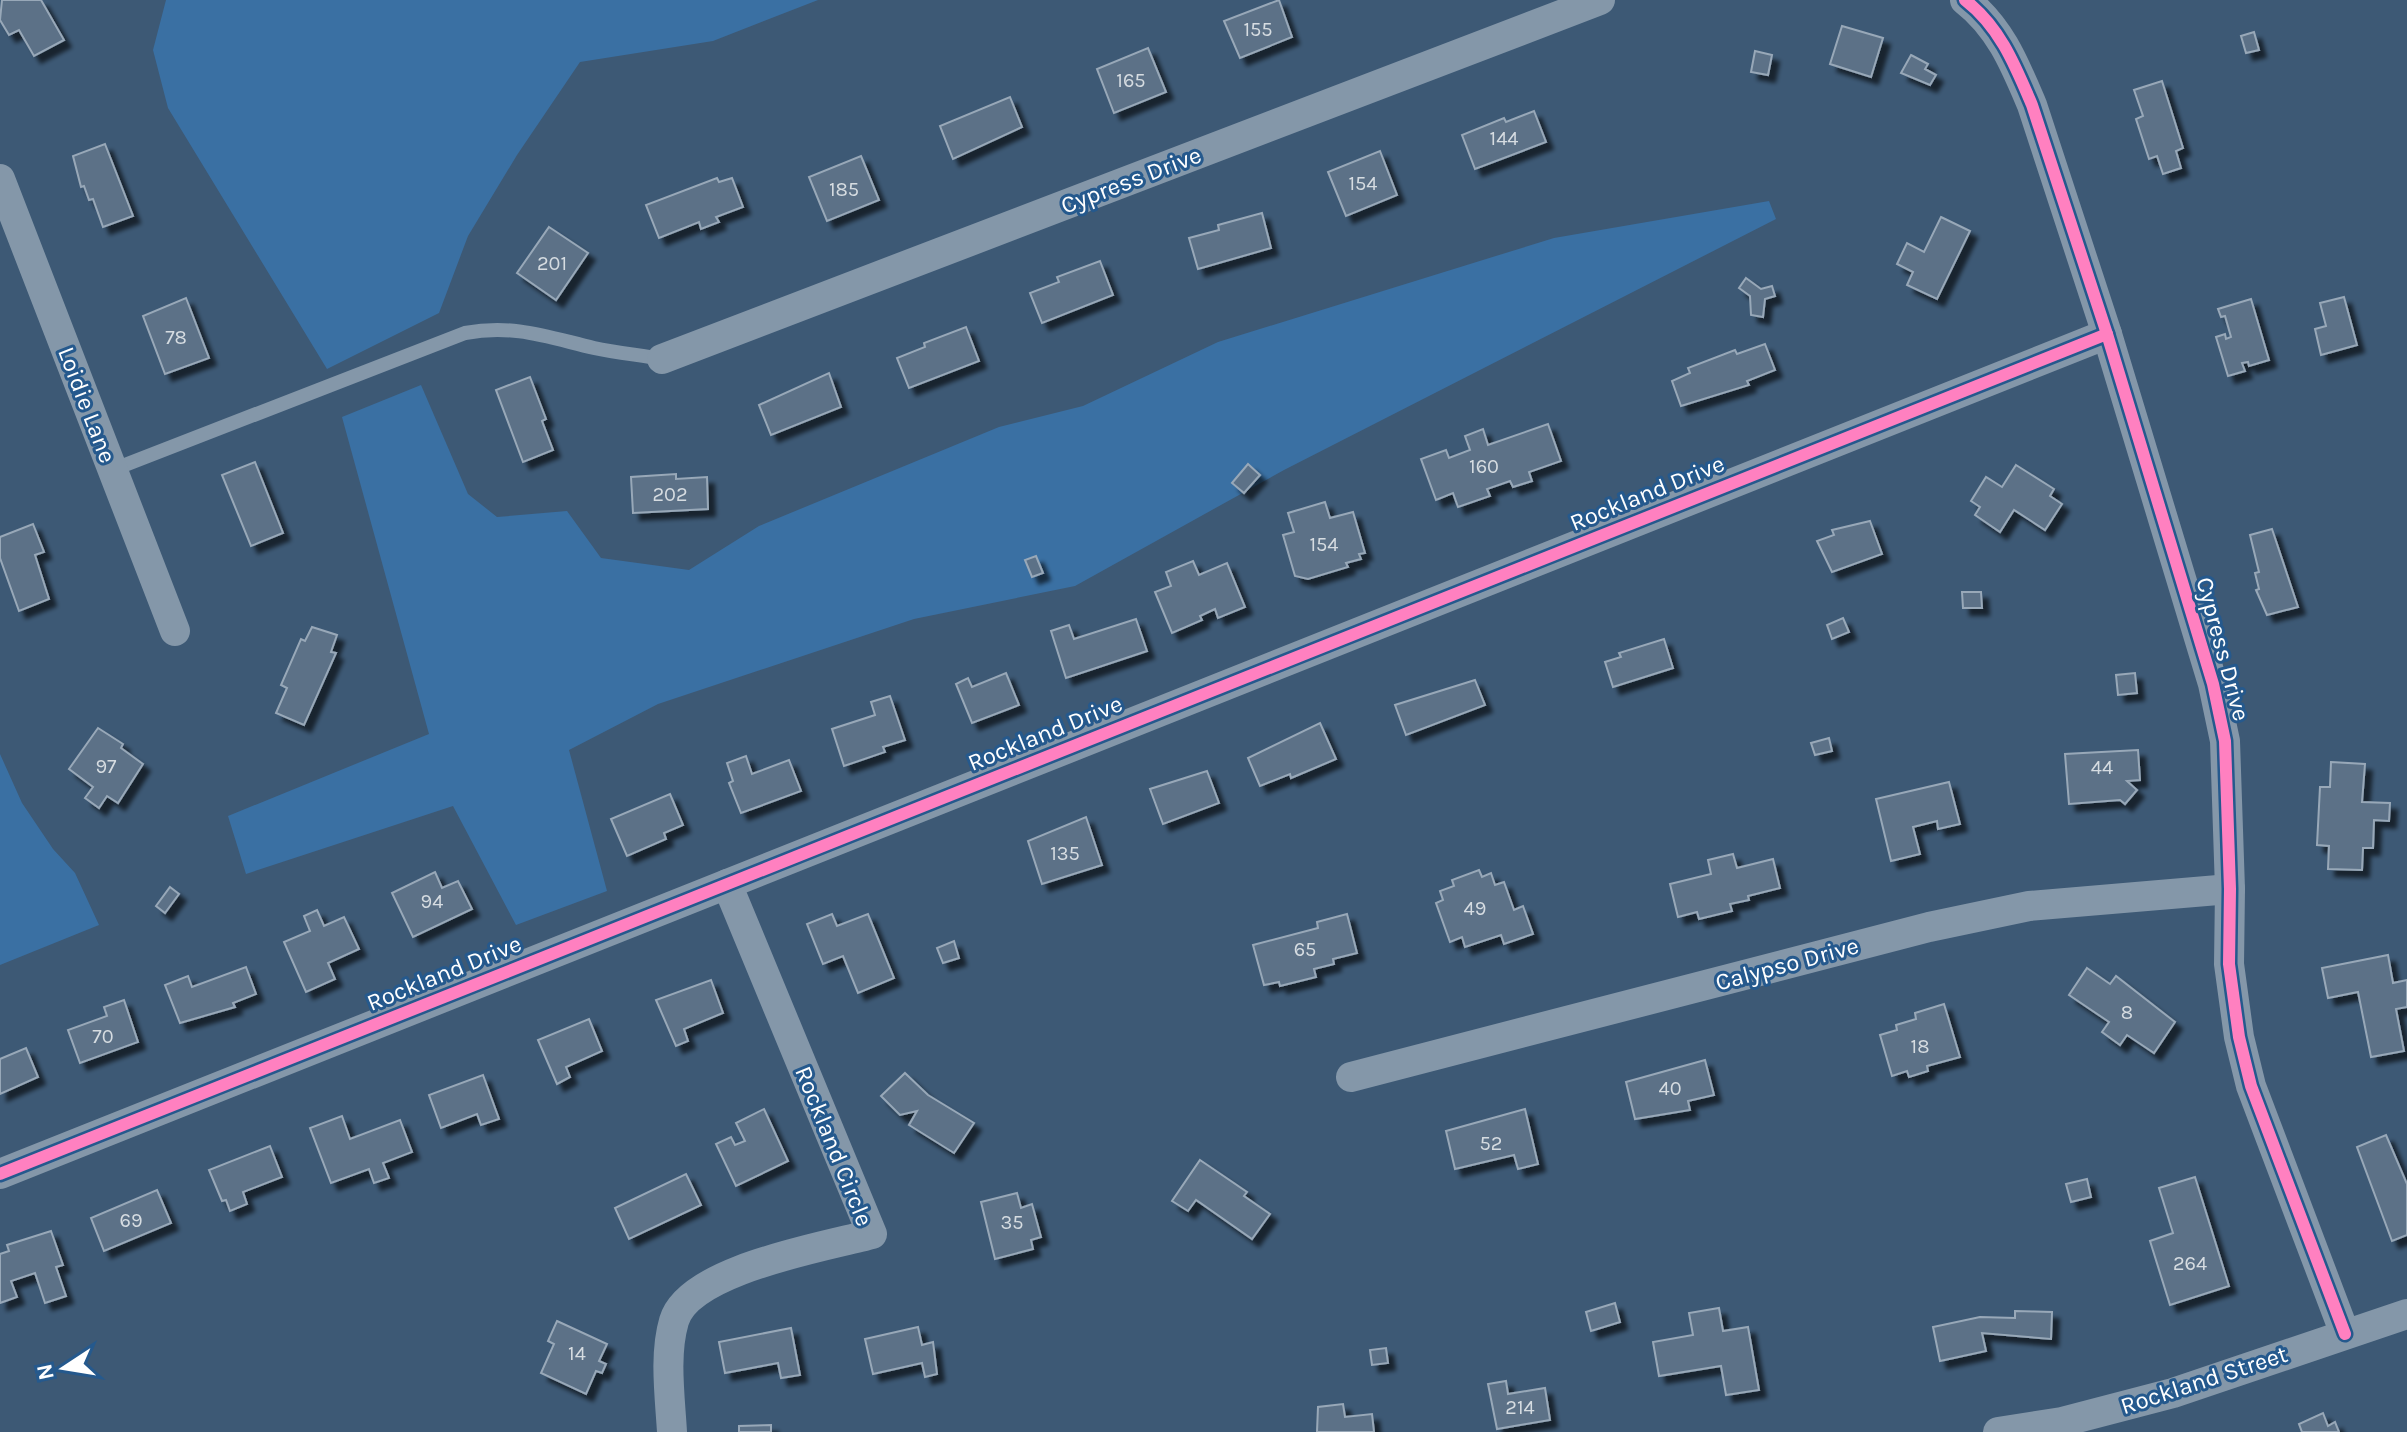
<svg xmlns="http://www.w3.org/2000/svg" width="2407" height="1432" viewBox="0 0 2407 1432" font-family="Karla,sans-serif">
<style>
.green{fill:#3a70a3}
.building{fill:#5b7187;stroke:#98a8b8;stroke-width:2;filter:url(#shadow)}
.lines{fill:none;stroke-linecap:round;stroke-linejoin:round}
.service{stroke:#8497a9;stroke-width:14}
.minor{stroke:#8497a9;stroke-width:30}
.cycleway-casing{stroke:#25598d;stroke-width:17}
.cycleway{stroke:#ff80c0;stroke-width:12}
.labels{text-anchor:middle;stroke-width:6;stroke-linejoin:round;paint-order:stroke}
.number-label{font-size:20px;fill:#d6dce1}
.street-label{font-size:24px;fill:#fff;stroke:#25598d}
</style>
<defs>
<filter id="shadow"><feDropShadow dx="7" dy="7" stdDeviation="2" flood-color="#0009"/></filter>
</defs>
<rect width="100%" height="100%" fill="#3d5975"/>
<!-- green -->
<g class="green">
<path d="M166,0h652l-105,41 -133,21 -63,93 -49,81 -29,77 -112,56 -159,-261 -15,-58z"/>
<path d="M1769,201l7,18 -492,251 -209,116 -161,33 -256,85 -89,46 38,141 -91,34 -63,-119 -207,68 -18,-58 201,-82 -87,-317 79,-32 47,109 29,23 70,-6 34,47 88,12 70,-44 240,-99 84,-21 135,-64 336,-104z"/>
<path d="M0,754l22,49 31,46 22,24 24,52 -99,40z"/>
</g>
<!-- building -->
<g class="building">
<path d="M2,0h39l23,40 -30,16 -15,-26 -10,5 -9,-15z"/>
<path d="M1279,0l13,37 -52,21 -16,-37z"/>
<path d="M1842,26l41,12 -12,39 -41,-13z"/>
<path d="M2254,32l5,18 -13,3 -5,-17z"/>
<path d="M1148,48l18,44 -52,21 -17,-44z"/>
<path d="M1755,51l17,4 -4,20 -17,-3z"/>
<path d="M1911,55l17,9 -3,5 11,6 -6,10 -29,-12z"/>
<path d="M2162,81l21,67 -7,3 5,17 -18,6 -6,-18 -8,3 -13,-40 7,-3 -9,-26z"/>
<path d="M1010,97l12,30 -69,32 -13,-33z"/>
<path d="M1534,111l12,31 -71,27 -13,-34 42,-17 2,4z"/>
<path d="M105,144l28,72 -30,11 -10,-28 -4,1 -5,-14 -3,1 -8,-31z"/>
<path d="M1380,151l17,44 -51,21 -18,-44z"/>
<path d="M861,156l18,44 -52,21 -18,-44z"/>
<path d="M717,178l2,4 13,-4 11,29 -27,10 3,5 -18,7 -2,-7 -40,16 -13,-33z"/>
<path d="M1262,213l9,35 -73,21 -9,-31 30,-8 -1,-5z"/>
<path d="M1941,217l29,14 -33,68 -30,-14 6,-13 -16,-8 10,-21 17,9z"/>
<path d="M549,227l39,26 -32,47 -39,-27z"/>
<path d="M1100,261l13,34 -71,28 -12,-30 29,-11 -2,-5z"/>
<path d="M1746,278l15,11 11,-3 3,10 -10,3 -2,18 -12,-2 -1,-19 -11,-8z"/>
<path d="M2344,297l13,48 -36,10 -6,-26 11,-3 -6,-23z"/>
<path d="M186,298l23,60 -44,16 -22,-58z"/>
<path d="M2251,299l18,61 -20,6 -1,-4 -6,1 3,8 -17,5 -12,-39 9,-3 1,5 5,-2 -6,-21 -4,1 -3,-8z"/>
<path d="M966,327l13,34 -70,27 -12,-30 28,-11 -1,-4z"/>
<path d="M1765,344l10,26 -28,11 2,4 -68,21 -9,-25 18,-8 -2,-5 47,-18 2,4z"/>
<path d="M829,373l12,34 -70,28 -12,-30z"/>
<path d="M530,377l16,42 -4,2 11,29 -30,12 -27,-72z"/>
<path d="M1548,424l13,37 -32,11 3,9 -19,6 -3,-6 -23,8 3,7 -32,11 -5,-14 -17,7 -15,-41 25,-9 3,8 21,-8 -5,-14 18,-7 5,16z"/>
<path d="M255,462l28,71 -32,13 -29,-71z"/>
<path d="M1248,464l12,11 -16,18 -12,-10z"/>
<path d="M2016,465l38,24 -4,7 12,8 -17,26 -31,-20 -14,22 -25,-17 5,-8 -9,-6 15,-24 16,10z"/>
<path d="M676,474v5l31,-2 1,32 -75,4 -2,-36z"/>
<path d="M1325,502l5,16 23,-6 12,41 -6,1 2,5 -15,4 2,4 -40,12 -13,-3 -12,-41 11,-3 -6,-19z"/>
<path d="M1870,521l12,33 -50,18 -15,-31 17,-6 -2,-5z"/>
<path d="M33,524l11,28 -9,3 14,44 -30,12 -19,-53v-21z"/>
<path d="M2272,529l26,78 -31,8 -11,-25 3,-1 -4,-16 4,-1 -9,-37z"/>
<path d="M1036,556l7,17 -11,4 -7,-17z"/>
<path d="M1193,561l6,14 28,-12 18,44 -27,11 -3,-9 -15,7 2,4 -30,13 -17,-41 16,-6 -5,-14z"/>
<path d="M1962,592h19l1,16h-19z"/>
<path d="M1843,618l6,14 -17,7 -5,-14z"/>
<path d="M1136,619l11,32 -81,27 -15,-47 18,-6 5,14z"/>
<path d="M312,627l25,8 -6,17 5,1 -32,72 -28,-12 11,-25 -6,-3 20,-46 4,2z"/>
<path d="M1664,639l9,29 -60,19 -8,-25 16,-5 -2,-4z"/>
<path d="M1006,673l13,32 -47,18 -16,-39 12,-6 4,9z"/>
<path d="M2135,673l2,20 -19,2 -2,-20z"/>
<path d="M1475,680l10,25 -79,30 -11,-30z"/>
<path d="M890,696l15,44 -22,7 2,5 -41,14 -12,-37 43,-14 -4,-13z"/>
<path d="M1320,723l16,36 -45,19 -1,-4 -30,12 -12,-28z"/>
<path d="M98,728l25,16 -2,4 22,16 -25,39 -11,-7 -8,12 -14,-10 8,-11 -24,-18z"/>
<path d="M1829,738l3,13 -17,4 -4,-12z"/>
<path d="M2138,750l2,30 -13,1 10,9 -12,14 -5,-4 -51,4 -4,-50z"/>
<path d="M746,756l6,18 37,-14 12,31 -60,22 -12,-30 4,-2 -6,-18z"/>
<path d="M2331,762l34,2 -3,38 28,1 -1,18 -15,-1 -1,28h-10l-1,22 -34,-1 1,-23 -12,-1 3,-58h10z"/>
<path d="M1207,771l12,32 -56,21 -13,-35z"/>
<path d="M1949,782l11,42 -22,5 -1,-8 -24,6 7,27 -29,7 -15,-62z"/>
<path d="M670,794l13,31 -19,8 2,6 -39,17 -16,-37z"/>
<path d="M1086,817l16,48 -60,19 -14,-43z"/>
<path d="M1733,854l4,14 36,-9 7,29 -32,8 1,4 -19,4 2,7 -33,8 -2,-7 -19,5 -8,-33 41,-10 -3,-14z"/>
<path d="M1479,870l3,7 9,-4 4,12 9,-3 10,28 9,-4 10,28 -29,10 -3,-9 -36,12 -3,-10 -12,5 -14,-39 7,-3 -3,-9 14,-5 -2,-6z"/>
<path d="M435,872l7,16 16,-7 14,28 -59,28 -21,-44z"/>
<path d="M170,887l9,7 -14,19 -9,-7z"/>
<path d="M317,910l7,16 20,-9 15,32 -31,14 7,16 -29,13 -22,-50 26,-11 -6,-15z"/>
<path d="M832,914l5,12 31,-12 26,64 -36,15 -15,-37 -20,8 -16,-40z"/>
<path d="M1347,914l10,39 -24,6 1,5 -20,5 2,8 -36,9 -1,-4 -15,3 -11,-40 65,-17 -1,-6z"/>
<path d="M954,941l5,17 -16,5 -6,-15z"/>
<path d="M2388,955l5,28 14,-3v27l-11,2 8,42 -33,6 -13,-65 -30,6 -6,-30z"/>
<path d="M246,967l10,27 -23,9 2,4 -55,16 -15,-38 23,-9 4,11z"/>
<path d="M2087,968l23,16 6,-8 59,46 -21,31 -27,-18 -7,10 -18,-13 7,-10 -40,-27z"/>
<path d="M711,980l12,33 -39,16 4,12 -12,5 -20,-46z"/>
<path d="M124,1000l14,42 -58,21 -12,-33 39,-14 -3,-9z"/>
<path d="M1944,1004l16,53 -33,9 1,5 -19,6 -2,-6 -15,5 -12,-41 17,-5 -1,-5 20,-6 -1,-6z"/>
<path d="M589,1019l13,32 -36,16 4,10 -13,7 -19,-44z"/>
<path d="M26,1048l12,29 -38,17v-35z"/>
<path d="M1705,1060l9,35 -26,6 2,9 -55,9 -9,-37z"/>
<path d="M905,1073l23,22 46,28 -20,30 -45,-28 8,-14 -17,4 -19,-19z"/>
<path d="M483,1075l16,44 -18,6 -4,-11 -36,14 -12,-33z"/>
<path d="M764,1109l24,52 -52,25 -20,-42 15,-7 4,8 10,-4 -9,-18z"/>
<path d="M1525,1109l13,55 -20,5 -4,-14 -59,14 -9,-38z"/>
<path d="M342,1116l8,23 50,-19 12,32 -29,11 6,15 -15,5 -5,-14 -38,14 -21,-55z"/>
<path d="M2386,1135l21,49v51l-15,6 -35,-94z"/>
<path d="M270,1146l12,31 -39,15 4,12 -17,7 -4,-11 -4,1 -13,-31z"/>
<path d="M1200,1160l47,32 -3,4 26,18 -18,25 -56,-39 -8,11 -16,-10z"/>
<path d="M686,1174l15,31 -72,34 -14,-31z"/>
<path d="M2195,1177l34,109 -59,19 -20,-64 23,-8 -14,-45z"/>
<path d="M2087,1179l4,18 -20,5 -5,-18z"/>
<path d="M157,1190l14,33 -67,28 -13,-33z"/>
<path d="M1017,1193l4,15 11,-4 9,33 -10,3 2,9 -38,10 -14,-57z"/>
<path d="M51,1231l12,34 -7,2 10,29 -21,7 -10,-30 -24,8 6,16 -17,6v-49l9,-3 -2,-6z"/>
<path d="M1615,1303l5,19 -29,9 -5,-19z"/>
<path d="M1719,1308l4,23 25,-4 11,63 -33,5 -5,-29 -62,10 -6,-34 40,-7 -4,-22z"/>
<path d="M2015,1311l37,1 -1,27 -69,-6 4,18 -46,10 -7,-34 47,-10 35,1z"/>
<path d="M557,1321l50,23 -8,17 7,3 -4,9 -6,-2 -10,23 -45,-21 13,-29 -6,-3z"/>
<path d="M918,1327l4,18 11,-3 4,32 -12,3 -3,-14 -49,11 -8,-35z"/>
<path d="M791,1328l9,47 -19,3 -3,-15 -53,10 -6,-31z"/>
<path d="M1386,1348l2,15 -16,2 -2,-15z"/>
<path d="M1506,1381l2,13 37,-6 5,32 -53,9 -9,-45z"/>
<path d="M1343,1404l2,13 27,-3 2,18h-57l1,-25z"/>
<path d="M2323,1413l5,13 7,-4 4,10h-37l-3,-8z"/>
<path d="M771,1425v7h-32v-6z"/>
</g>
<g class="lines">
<!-- service -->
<path class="service" d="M112,470l353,-137c49,-9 82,4 129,15 23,5 46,7 68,11"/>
<!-- minor -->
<g class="minor">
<path d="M1965,0c35,27 50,65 67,105l75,229 106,350 12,57 5,148 -1,75 10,73 12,49 94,248"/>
<path d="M0,179l175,452"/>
<path d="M662,359l938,-359"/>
<path d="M1351,1077l578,-150 100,-21 201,-17"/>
<path d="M0,1174l2107,-840"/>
<path d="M672,1432c-2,-35 -8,-77 2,-111 15,-52 151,-74 198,-87l-145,-350"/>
<path d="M1998,1432l64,-10 111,-29 234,-79"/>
</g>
<defs>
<g id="cycleway">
<path d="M1965,0c35,27 50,65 67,105l75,229 106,350 12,57 5,148 -1,75 10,73 12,49 94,248"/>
<path d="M0,1174l2107,-840"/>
</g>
</defs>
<!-- cycleway casing -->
<use href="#cycleway" class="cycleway-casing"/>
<!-- cycleway -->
<use href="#cycleway" class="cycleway"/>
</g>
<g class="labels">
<!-- number labels -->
<g class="number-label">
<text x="1258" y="36">155</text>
<text x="1131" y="87">165</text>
<text x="1504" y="145">144</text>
<text x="1363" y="190">154</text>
<text x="844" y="196">185</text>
<text x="552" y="270">201</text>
<text x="176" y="344">78</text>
<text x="1484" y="473">160</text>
<text x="670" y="501">202</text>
<text x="1324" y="551">154</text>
<text x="106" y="773">97</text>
<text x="2102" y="774">44</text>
<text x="1065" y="860">135</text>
<text x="432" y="908">94</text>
<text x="1475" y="915">49</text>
<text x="1305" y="956">65</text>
<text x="2127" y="1019">8</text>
<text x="103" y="1043">70</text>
<text x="1920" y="1053">18</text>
<text x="1670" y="1095">40</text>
<text x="1491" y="1150">52</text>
<text x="131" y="1227">69</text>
<text x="1012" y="1229">35</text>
<text x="2190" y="1270">264</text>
<text x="577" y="1360">14</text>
<text x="1520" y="1414">214</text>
</g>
<!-- street labels -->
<g class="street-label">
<text transform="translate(1131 180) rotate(-21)" y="8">Cypress Drive</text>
<text transform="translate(87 405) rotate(69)" y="8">Loidie Lane</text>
<text transform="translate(1647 493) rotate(-22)" y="8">Rockland Drive</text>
<text transform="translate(2223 649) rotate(75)" y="8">Cypress Drive</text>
<text transform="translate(1045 733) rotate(-22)" y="8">Rockland Drive</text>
<text transform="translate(1787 964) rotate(-15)" y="8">Calypso Drive</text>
<text transform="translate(444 973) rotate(-22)" y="8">Rockland Drive</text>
<text transform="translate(834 1146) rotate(68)" y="8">Rockland Circle</text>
<text transform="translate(2204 1380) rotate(-18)" y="8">Rockland Street</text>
</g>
</g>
<!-- north arrow -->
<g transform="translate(64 1368) rotate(258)" stroke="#25598d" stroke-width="6" paint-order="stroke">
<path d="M0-6L14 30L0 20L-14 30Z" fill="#ffffff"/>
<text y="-12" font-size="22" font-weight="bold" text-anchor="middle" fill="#ffffff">N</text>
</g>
</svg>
